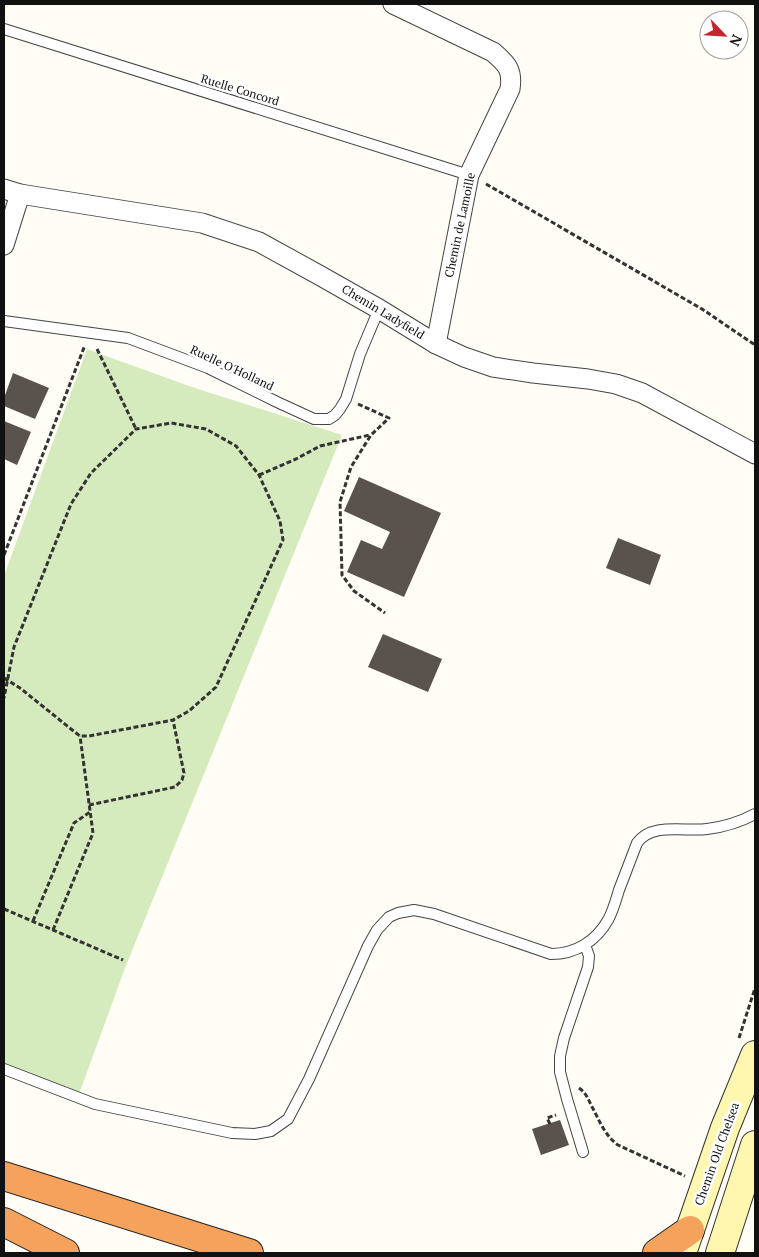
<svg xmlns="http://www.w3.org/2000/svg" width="759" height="1257" viewBox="0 0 759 1257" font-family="'PT Serif',serif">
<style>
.green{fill:#d5ebbd}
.building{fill:#5a524d}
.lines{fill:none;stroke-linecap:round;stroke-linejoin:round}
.lane-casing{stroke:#444;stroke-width:12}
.street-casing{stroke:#444;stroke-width:21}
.secondary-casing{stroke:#333;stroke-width:30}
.highway-casing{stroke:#222;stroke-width:30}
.path{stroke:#333;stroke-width:3;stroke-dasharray:5 2.5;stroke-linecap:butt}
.lane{stroke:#fff;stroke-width:10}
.street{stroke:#fff;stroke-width:19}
.secondary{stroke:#fff6b0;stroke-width:28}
.highway{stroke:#f5a25d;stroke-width:28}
.labels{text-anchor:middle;stroke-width:5;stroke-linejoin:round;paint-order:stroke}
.street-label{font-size:12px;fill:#111;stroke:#fff}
</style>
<rect width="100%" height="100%" fill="#fffdf5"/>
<!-- green -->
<path class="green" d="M87,349l102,37 153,49 -217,533 -47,129 -74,-28v-493z"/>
<!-- building -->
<g class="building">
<path d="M13,373l36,15 -14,31 -31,-13v-8z"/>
<path d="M4,421l27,11 -14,33 -13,-6z"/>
<path d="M359,477l82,36 -37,84 -57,-25 14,-32 21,9 8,-17 -46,-21z"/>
<path d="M618,538l43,17 -11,30 -44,-17z"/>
<path d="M383,634l59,25 -14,33 -60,-25z"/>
<path d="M560,1120l9,25 -28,10 -9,-26z"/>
</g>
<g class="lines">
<defs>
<g id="lane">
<path d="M4,29l465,146"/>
<path d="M4,321l124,17 80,30 69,34 37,17h15l6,-4 5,-6 6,-10 14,-45 19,-45"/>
<path d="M4,1069l91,35 137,29 23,1 16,-3 17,-12 21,-40 59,-133 9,-16 12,-13 9,-4 16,-3 20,4 117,40c25,0 45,-13 57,-34 5,-9 8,-20 11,-30 6,-16 12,-31 18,-47 15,-21 48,-11 70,-14 17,-2 33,-7 48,-15"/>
<path d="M583,1152l-16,-53 -7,-27v-16l4,-18 24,-71 1,-11 -4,-11"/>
</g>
<g id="street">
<path d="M393,4l100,48c14,12 20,18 17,37l-41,86 -33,169"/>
<path d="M4,189l16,5 182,29 57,19 60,33 60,34 57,35 28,13 29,10 40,6 55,6 28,5 26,9 113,61"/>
<path d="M4,245l16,-51"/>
</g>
<g id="secondary">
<path d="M682,1253l43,-125 30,-73"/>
<path d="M720,1253l35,-108"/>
</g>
<g id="highway">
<path d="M4,1176l245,77"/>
<path d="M4,1222l61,31"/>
<path d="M657,1253l33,-23"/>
</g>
</defs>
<!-- lane casing -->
<use href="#lane" class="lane-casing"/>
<!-- street casing -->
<use href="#street" class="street-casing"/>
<!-- secondary casing -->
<use href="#secondary" class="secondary-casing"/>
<!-- highway casing -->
<use href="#highway" class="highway-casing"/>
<!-- path -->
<g class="path">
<path d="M486,184l216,125 53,36"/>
<path d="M97,349l39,80"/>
<path d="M358,404l31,14 -18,17 -20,32 -11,35 2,73 12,16 31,22"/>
<path d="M259,475l37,-16 24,-13 50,-11"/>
<path d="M4,555l81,-210"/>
<path d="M4,678l16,10 51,41 9,7h9l84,-16 16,-9 27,-24 67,-147 -3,-19 -21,-46 -23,-29 -30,-17 -35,-6 -35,6 -45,44 -20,31 -57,143 -10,51"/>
<path d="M89,805l86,-18 7,-7 2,-7 -11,-53"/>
<path d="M4,909l119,51"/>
<path d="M33,921l41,-98 16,-11"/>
<path d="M53,930l40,-97 -13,-97"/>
<path d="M739,1038l16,-50"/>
<path d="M579,1088c6,4 9,10 12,17 8,14 13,30 27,40l67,31"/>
<path d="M550,1124l-3,-6 9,-3"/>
</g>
<!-- lane -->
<use href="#lane" class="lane"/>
<!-- street -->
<use href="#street" class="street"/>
<!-- secondary -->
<use href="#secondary" class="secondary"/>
<!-- highway -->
<use href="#highway" class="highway"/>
</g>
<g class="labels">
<!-- street labels -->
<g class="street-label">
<text transform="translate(240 90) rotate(17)" y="4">Ruelle Concord</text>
<text transform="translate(460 225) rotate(-78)" y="4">Chemin de Lamoille</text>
<text transform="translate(383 312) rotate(31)" y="4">Chemin Ladyfield</text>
<text transform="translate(232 368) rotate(25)" y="4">Ruelle O'Holland</text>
<text transform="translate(717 1154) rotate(-70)" y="4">Chemin Old Chelsea</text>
</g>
</g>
<!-- border -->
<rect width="759" height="1257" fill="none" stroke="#111111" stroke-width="10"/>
<!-- north arrow -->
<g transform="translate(724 35) rotate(115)"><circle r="24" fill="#ffffff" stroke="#a0a0a0"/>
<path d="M0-4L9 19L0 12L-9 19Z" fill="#c4262e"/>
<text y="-8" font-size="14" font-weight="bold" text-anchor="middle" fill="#111111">N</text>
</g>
</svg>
